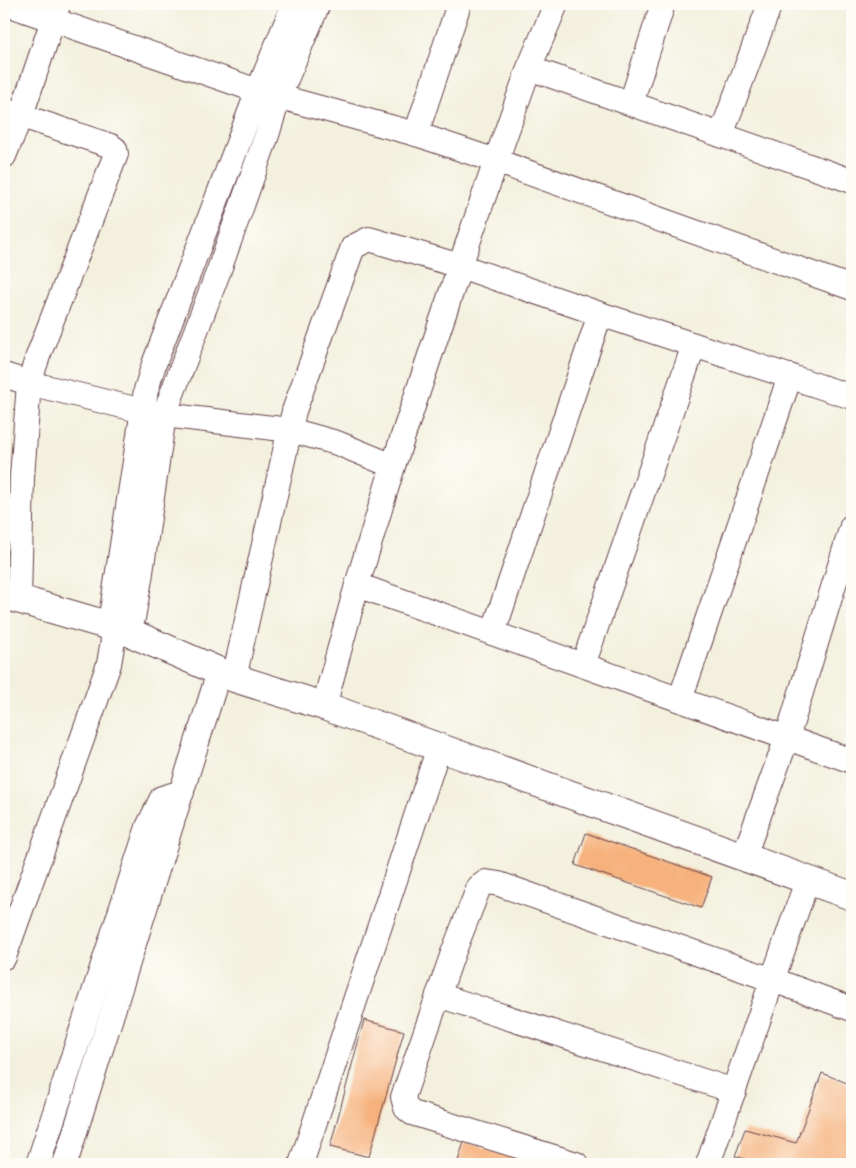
<svg xmlns="http://www.w3.org/2000/svg" width="856" height="1168" viewBox="0 0 856 1168" font-family="Caveat,sans-serif">
<style>
.building{fill:#f6b17b}
.lines{fill:none;stroke-linecap:round;stroke-linejoin:round}
.street-casing{stroke:#633e46;stroke-width:26}
.secondary-casing{stroke:#633e46;stroke-width:30}
.street{stroke:#fff;stroke-width:24}
.secondary{stroke:#fff;stroke-width:28}
</style>
<rect width="100%" height="100%" fill="#fdfcf7"/>
<filter id="ink" filterUnits="userSpaceOnUse"><feTurbulence type="fractalNoise" baseFrequency=".02" numOctaves="2"/><feDisplacementMap in="SourceGraphic" scale="10" xChannelSelector="R" yChannelSelector="G"/><feConvolveMatrix kernelMatrix="1 2 1 2 8 2 1 2 1" color-interpolation-filters="sRGB"/></filter>
<filter id="wash" filterUnits="userSpaceOnUse"><feTurbulence type="fractalNoise" baseFrequency=".0096" numOctaves="4" result="noise"/><feDisplacementMap in="SourceGraphic" scale="20" xChannelSelector="R" yChannelSelector="G"/><feGaussianBlur stdDeviation="1.12" result="paint"/><feColorMatrix in="noise" values="0 0 0 0 0 0 0 0 0 0 0 0 0 0 0 0 0 1.4 0 .05"/><feComposite in="paint" operator="in"/></filter>
<g filter="url(#wash)">
<rect width="100%" height="100%" fill="#f3f0dd"/>
<g id="blocks">
<!-- building -->
<g class="building">
<path d="M586,833l126,44 -11,31 -126,-43z"/>
<path d="M364,1020l40,11 -35,126 -39,-10z"/>
<path d="M822,1073l30,12v79h-91l-26,-8 10,-27 51,14z"/>
<path d="M464,1142l51,15 -2,7h-56z"/>
</g>
</g>
</g>
<g filter="url(#ink)">
<use href="#blocks" fill-opacity="0" stroke="#633e46" stroke-width="1"/>
<g class="lines">
<defs>
<g id="street">
<path d="M7,4l251,87 158,43 80,27 356,127"/>
<path d="M529,68l323,113"/>
<path d="M631,103l32,-99"/>
<path d="M4,110l107,36 4,3 1,5 -78,202 -9,27 -7,94 -3,123"/>
<path d="M416,134l43,-130"/>
<path d="M721,135l49,-131"/>
<path d="M4,156l17,-41 37,-110"/>
<path d="M4,375l25,8 114,28 21,4 126,15 47,13 56,23"/>
<path d="M357,585l495,176"/>
<path d="M493,633l107,-319"/>
<path d="M113,640l11,-10 9,-12 7,-39 24,-164 55,-145 48,-135 12,-39 39,-92"/>
<path d="M583,665l111,-320"/>
<path d="M234,678l60,-267 59,-164 16,-8 91,27 140,48 252,83"/>
<path d="M680,700l110,-324"/>
<path d="M324,706l33,-121 36,-119 67,-200 36,-105 33,-93 27,-64"/>
<path d="M744,856l43,-118 65,-212"/>
<path d="M4,957l105,-293 4,-24 -2,-14 1,-16 34,-220 8,-26 104,-273 36,-87"/>
<path d="M438,995l296,96"/>
<path d="M38,1164l110,-337 14,-29 20,-6"/>
<path d="M65,1164l154,-492"/>
<path d="M301,1164l138,-417"/>
<path d="M576,1164l-164,-51 -6,-5 -3,-11 50,-144 26,-66 7,-5 13,2 274,96 79,29"/>
<path d="M708,1164l99,-283"/>
</g>
<path id="secondary" d="M4,595l120,35 110,48 90,28 528,190"/>
</defs>
<!-- street casing -->
<use href="#street" class="street-casing"/>
<!-- secondary casing -->
<use href="#secondary" class="secondary-casing"/>
<!-- street -->
<use href="#street" class="street"/>
<!-- secondary -->
<use href="#secondary" class="secondary"/>
</g>
</g>
<!-- margin -->
<rect width="856" height="1168" fill="none" stroke="#fdfcf7" stroke-width="20"/>
</svg>
